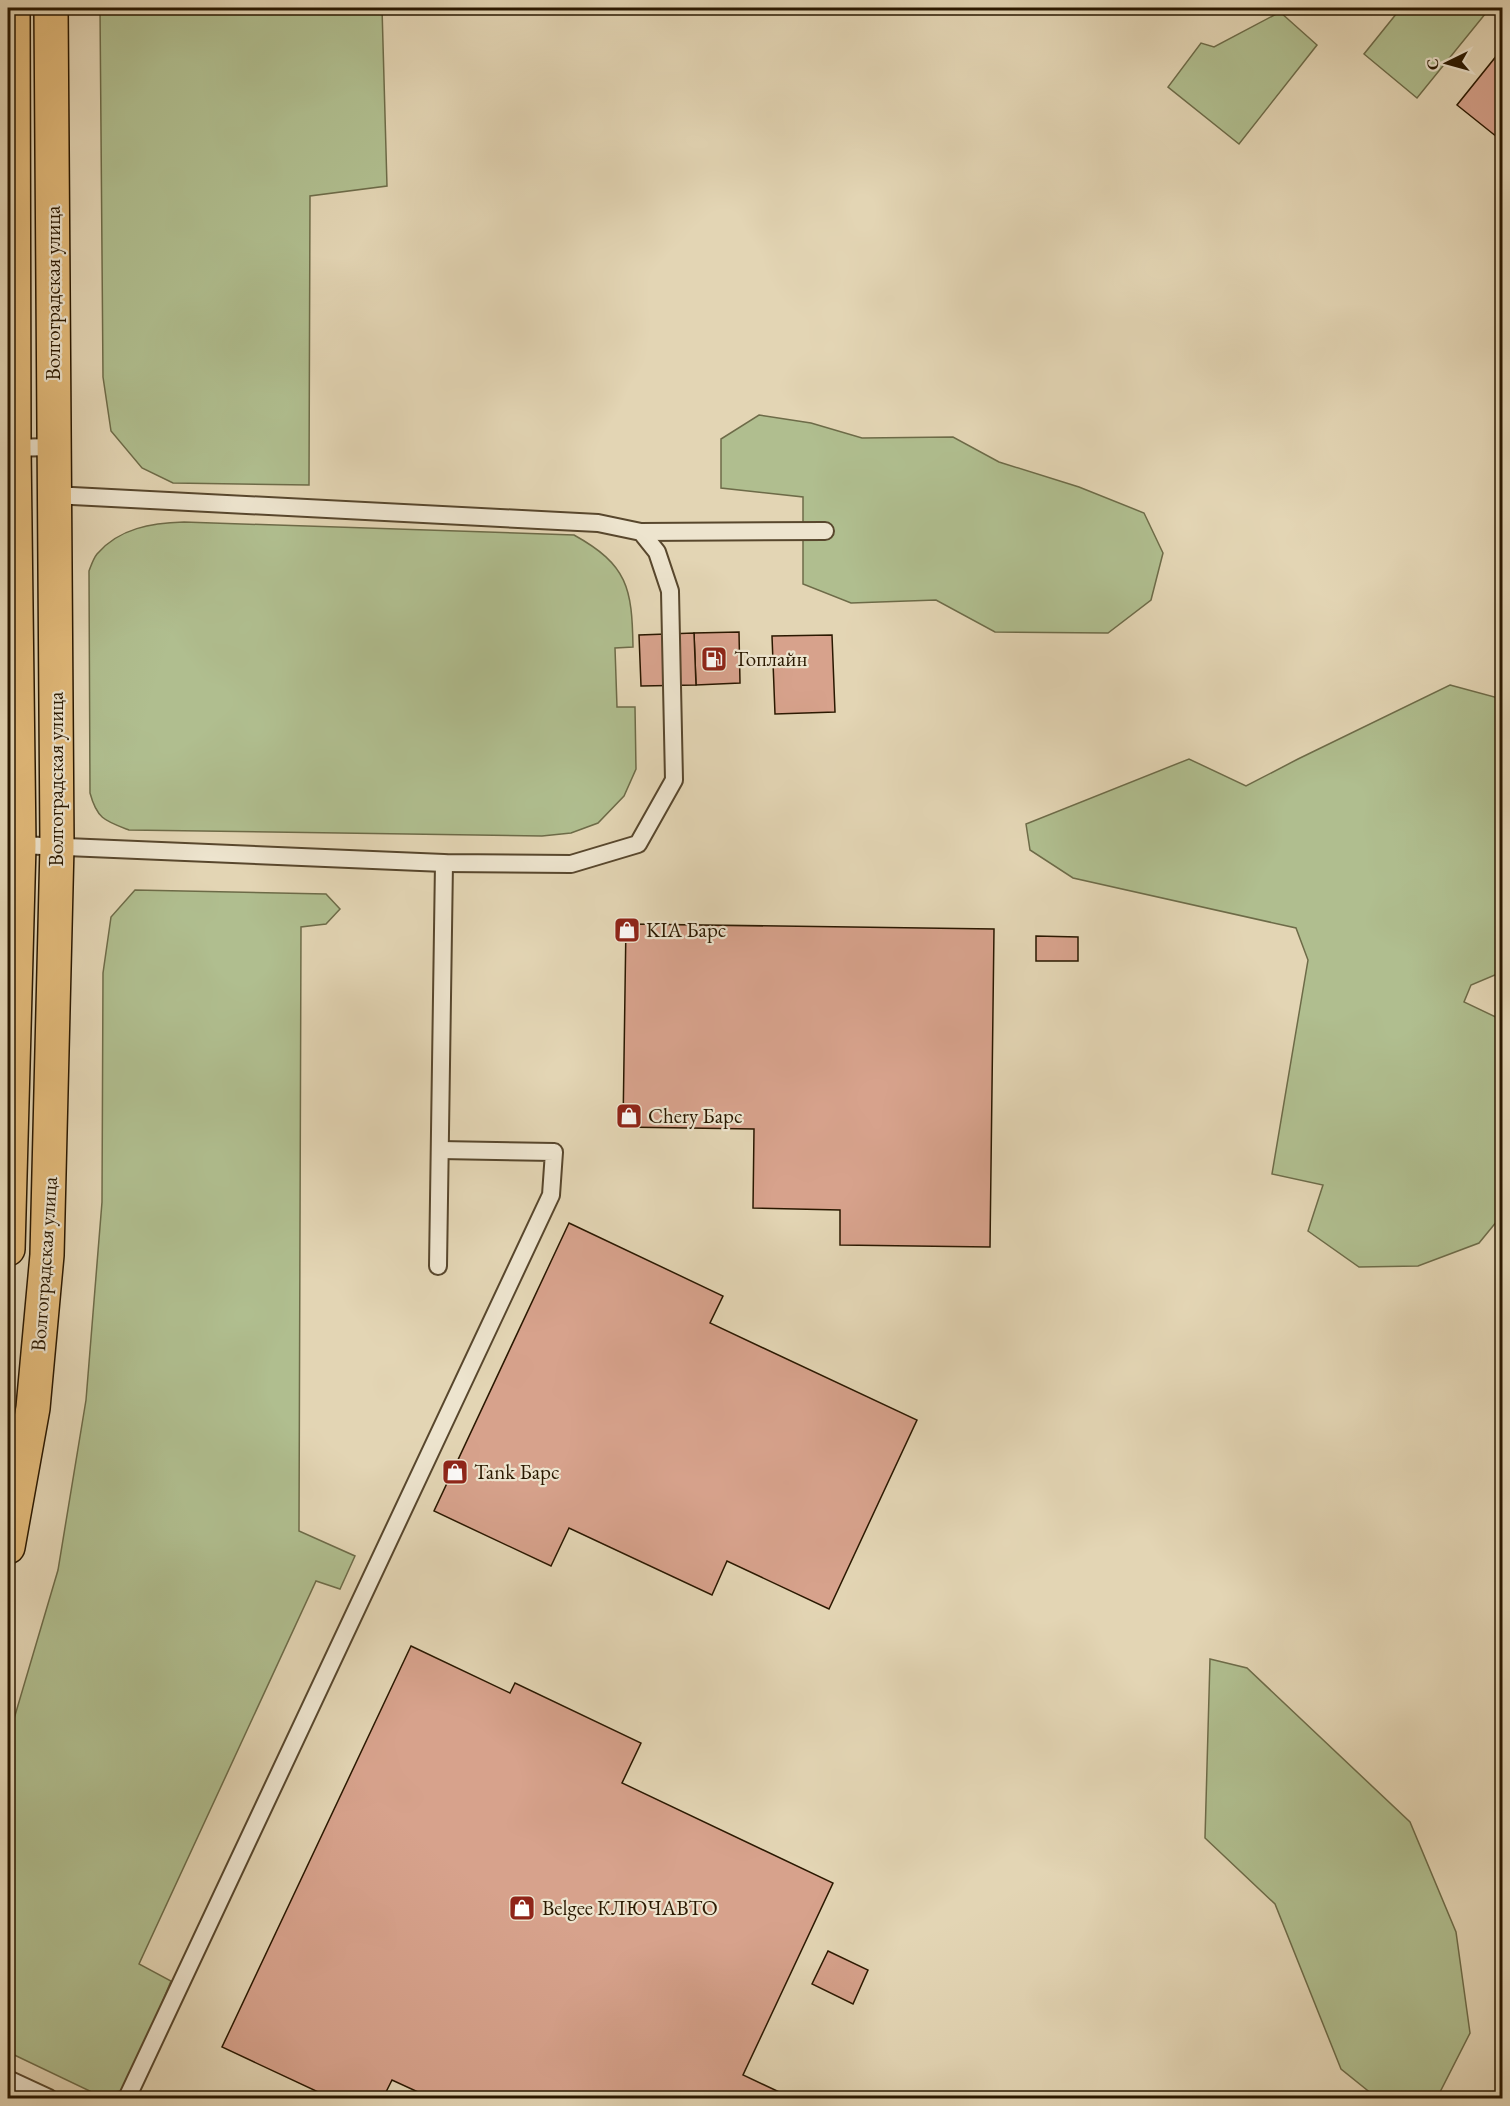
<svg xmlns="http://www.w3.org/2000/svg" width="1510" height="2106" viewBox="0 0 1510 2106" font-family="'EB Garamond',serif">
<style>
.green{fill:#b0be8f;stroke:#6d6b48;stroke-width:1.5}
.building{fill:#d7a28c;stroke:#2a1800;stroke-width:1.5}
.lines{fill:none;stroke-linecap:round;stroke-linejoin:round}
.lane-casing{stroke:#58472d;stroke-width:20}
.primary-casing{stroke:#2a1800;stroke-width:36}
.lane{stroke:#ede4ce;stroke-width:16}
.primary{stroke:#e2ba7a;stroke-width:33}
.labels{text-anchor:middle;stroke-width:4.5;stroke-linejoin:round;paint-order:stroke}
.street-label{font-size:21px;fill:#2a1800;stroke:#ede4ce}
.poi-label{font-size:21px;fill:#2a1800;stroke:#ede4ce;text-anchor:start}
</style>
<rect width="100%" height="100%" fill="#e3d5b4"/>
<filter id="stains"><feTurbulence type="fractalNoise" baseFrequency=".00333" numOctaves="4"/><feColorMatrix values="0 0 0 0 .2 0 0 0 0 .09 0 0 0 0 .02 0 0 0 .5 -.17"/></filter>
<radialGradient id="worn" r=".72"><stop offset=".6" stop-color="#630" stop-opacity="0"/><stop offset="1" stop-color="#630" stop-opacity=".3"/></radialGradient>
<!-- green -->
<g class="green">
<path d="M100,8h282l5,178 -77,10 -1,289 -136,-2 -31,-15 -31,-37 -8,-54z"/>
<path d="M1401,8h89l-73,90 -53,-44z"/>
<path d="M1280,12l37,33 -78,99 -71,-57 33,-44 13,4z"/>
<path d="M759,415l52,8 51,15 91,-1 46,25 80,25 65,26 19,40 -12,47 -43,33 -113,-1 -59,-32 -85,3 -48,-19v-87l-82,-9v-49z"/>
<path d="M184,522l390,13c54,30 58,53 59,112l-18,1 2,59h18l1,62 -12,27 -26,27 -27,10 -29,3 -413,-6c-24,-9 -32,-11 -39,-37l-1,-222c2,-5 4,-12 8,-17 22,-26 55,-31 87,-32z"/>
<path d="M1450,685l52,14v273l-31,13 -7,17 38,18v195l-23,28 -61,23 -59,1 -51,-36 15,-46 -51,-11 36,-214 -12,-32 -223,-50 -43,-28 -4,-26 163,-65 57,27 52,-27z"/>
<path d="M135,890l191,4 14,15 -14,15 -25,3 -2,604 56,25 -15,33 -24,-8 -177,383 32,17 -45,109 -28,5 -90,-43v-313l50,-169 28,-170 16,-198 1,-229 8,-56z"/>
<path d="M1210,1659l37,9 163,154 46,110 14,101 -31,61 -23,4h-39l-36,-29 -66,-165 -70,-66z"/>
</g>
<!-- building -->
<g class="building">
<path d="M1502,49v92l-45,-36z"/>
<path d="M739,632l1,51 -44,2 -2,-52z"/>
<path d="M694,633l2,52 -55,1 -2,-51z"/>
<path d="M832,635l3,77 -60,2 -3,-78z"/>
<path d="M626,924l368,5 -4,318 -150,-2v-35l-87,-2 1,-79 -131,-2z"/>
<path d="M1036,936l42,1v24h-42z"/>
<path d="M569,1223l154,73 -13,27 207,97 -88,189 -102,-48 -15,34 -143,-67 -18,38 -117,-55z"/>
<path d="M411,1646l99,47 5,-10 126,60 -19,40 211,100 -90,192 49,23h-361l-39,-18 -9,18h-52l-109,-51z"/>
<path d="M828,1951l40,19 -15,34 -41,-20z"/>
</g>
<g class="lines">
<defs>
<g id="lane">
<path d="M8,448l45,-1"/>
<path d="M641,532l184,-1"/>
<path d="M19,845l425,18 127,1 67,-20 36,-64 -4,-189 -13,-39 -16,-20 -43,-9 -545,-28"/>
<path d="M438,1266l6,-403"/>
<path d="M8,2079l41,19"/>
<path d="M127,2098l424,-903 3,-43 -114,-2"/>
</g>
<g id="primary">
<path d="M8,1249l11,-404 -5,-398 -1,-439"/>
<path d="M8,1547l25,-139 14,-153 10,-409 -6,-838"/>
</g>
</defs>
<!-- lane casing -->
<use href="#lane" class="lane-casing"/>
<!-- primary casing -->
<use href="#primary" class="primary-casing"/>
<!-- lane -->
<use href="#lane" class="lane"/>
<!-- primary -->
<use href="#primary" class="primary"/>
</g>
<!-- icons -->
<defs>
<symbol id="fuel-square" viewBox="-11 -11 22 22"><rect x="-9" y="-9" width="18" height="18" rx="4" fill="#8f2418" stroke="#ede4ce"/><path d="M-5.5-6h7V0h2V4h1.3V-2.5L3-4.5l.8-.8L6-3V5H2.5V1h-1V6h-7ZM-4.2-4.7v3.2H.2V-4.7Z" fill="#fff"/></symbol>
<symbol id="shop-square" viewBox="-11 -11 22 22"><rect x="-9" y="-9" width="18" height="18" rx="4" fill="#8f2418" stroke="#ede4ce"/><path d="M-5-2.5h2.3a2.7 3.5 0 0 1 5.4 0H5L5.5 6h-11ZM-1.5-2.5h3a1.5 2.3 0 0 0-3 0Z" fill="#fff"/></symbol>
</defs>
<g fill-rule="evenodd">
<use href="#fuel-square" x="699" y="644" width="30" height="30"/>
<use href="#shop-square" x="612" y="915" width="30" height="30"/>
<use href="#shop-square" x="614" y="1101" width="30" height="30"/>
<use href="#shop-square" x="440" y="1457" width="30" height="30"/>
<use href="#shop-square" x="507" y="1893" width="30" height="30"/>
</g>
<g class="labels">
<!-- street labels -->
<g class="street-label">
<text transform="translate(53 293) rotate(-90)" y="7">Волгоградская улица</text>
<text transform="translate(56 779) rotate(-90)" y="7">Волгоградская улица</text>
<text transform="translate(44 1264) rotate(-86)" y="7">Волгоградская улица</text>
</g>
<!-- poi labels -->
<g class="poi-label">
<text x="734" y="666">Топлайн</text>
<text x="646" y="937">KIA Барс</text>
<text x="648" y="1123">Chery Барс</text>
<text x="474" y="1479">Tank Барс</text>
<text x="542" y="1915">Belgee КЛЮЧАВТО</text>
</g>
</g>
<!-- margin -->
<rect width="1510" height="2106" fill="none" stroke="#e3d5b4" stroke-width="30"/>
<rect x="9" y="9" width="1492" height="2088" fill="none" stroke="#2a1800" stroke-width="3"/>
<rect x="15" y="15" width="1480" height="2076" fill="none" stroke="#2a1800" stroke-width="1.5"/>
<!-- north arrow -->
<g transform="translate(1447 63) rotate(265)" stroke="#ede4ce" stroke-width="4.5" paint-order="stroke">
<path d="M0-4.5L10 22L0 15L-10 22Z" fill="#2a1800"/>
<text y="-9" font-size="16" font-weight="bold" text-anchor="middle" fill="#2a1800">С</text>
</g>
<rect width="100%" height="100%" filter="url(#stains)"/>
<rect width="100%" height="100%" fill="url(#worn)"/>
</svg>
